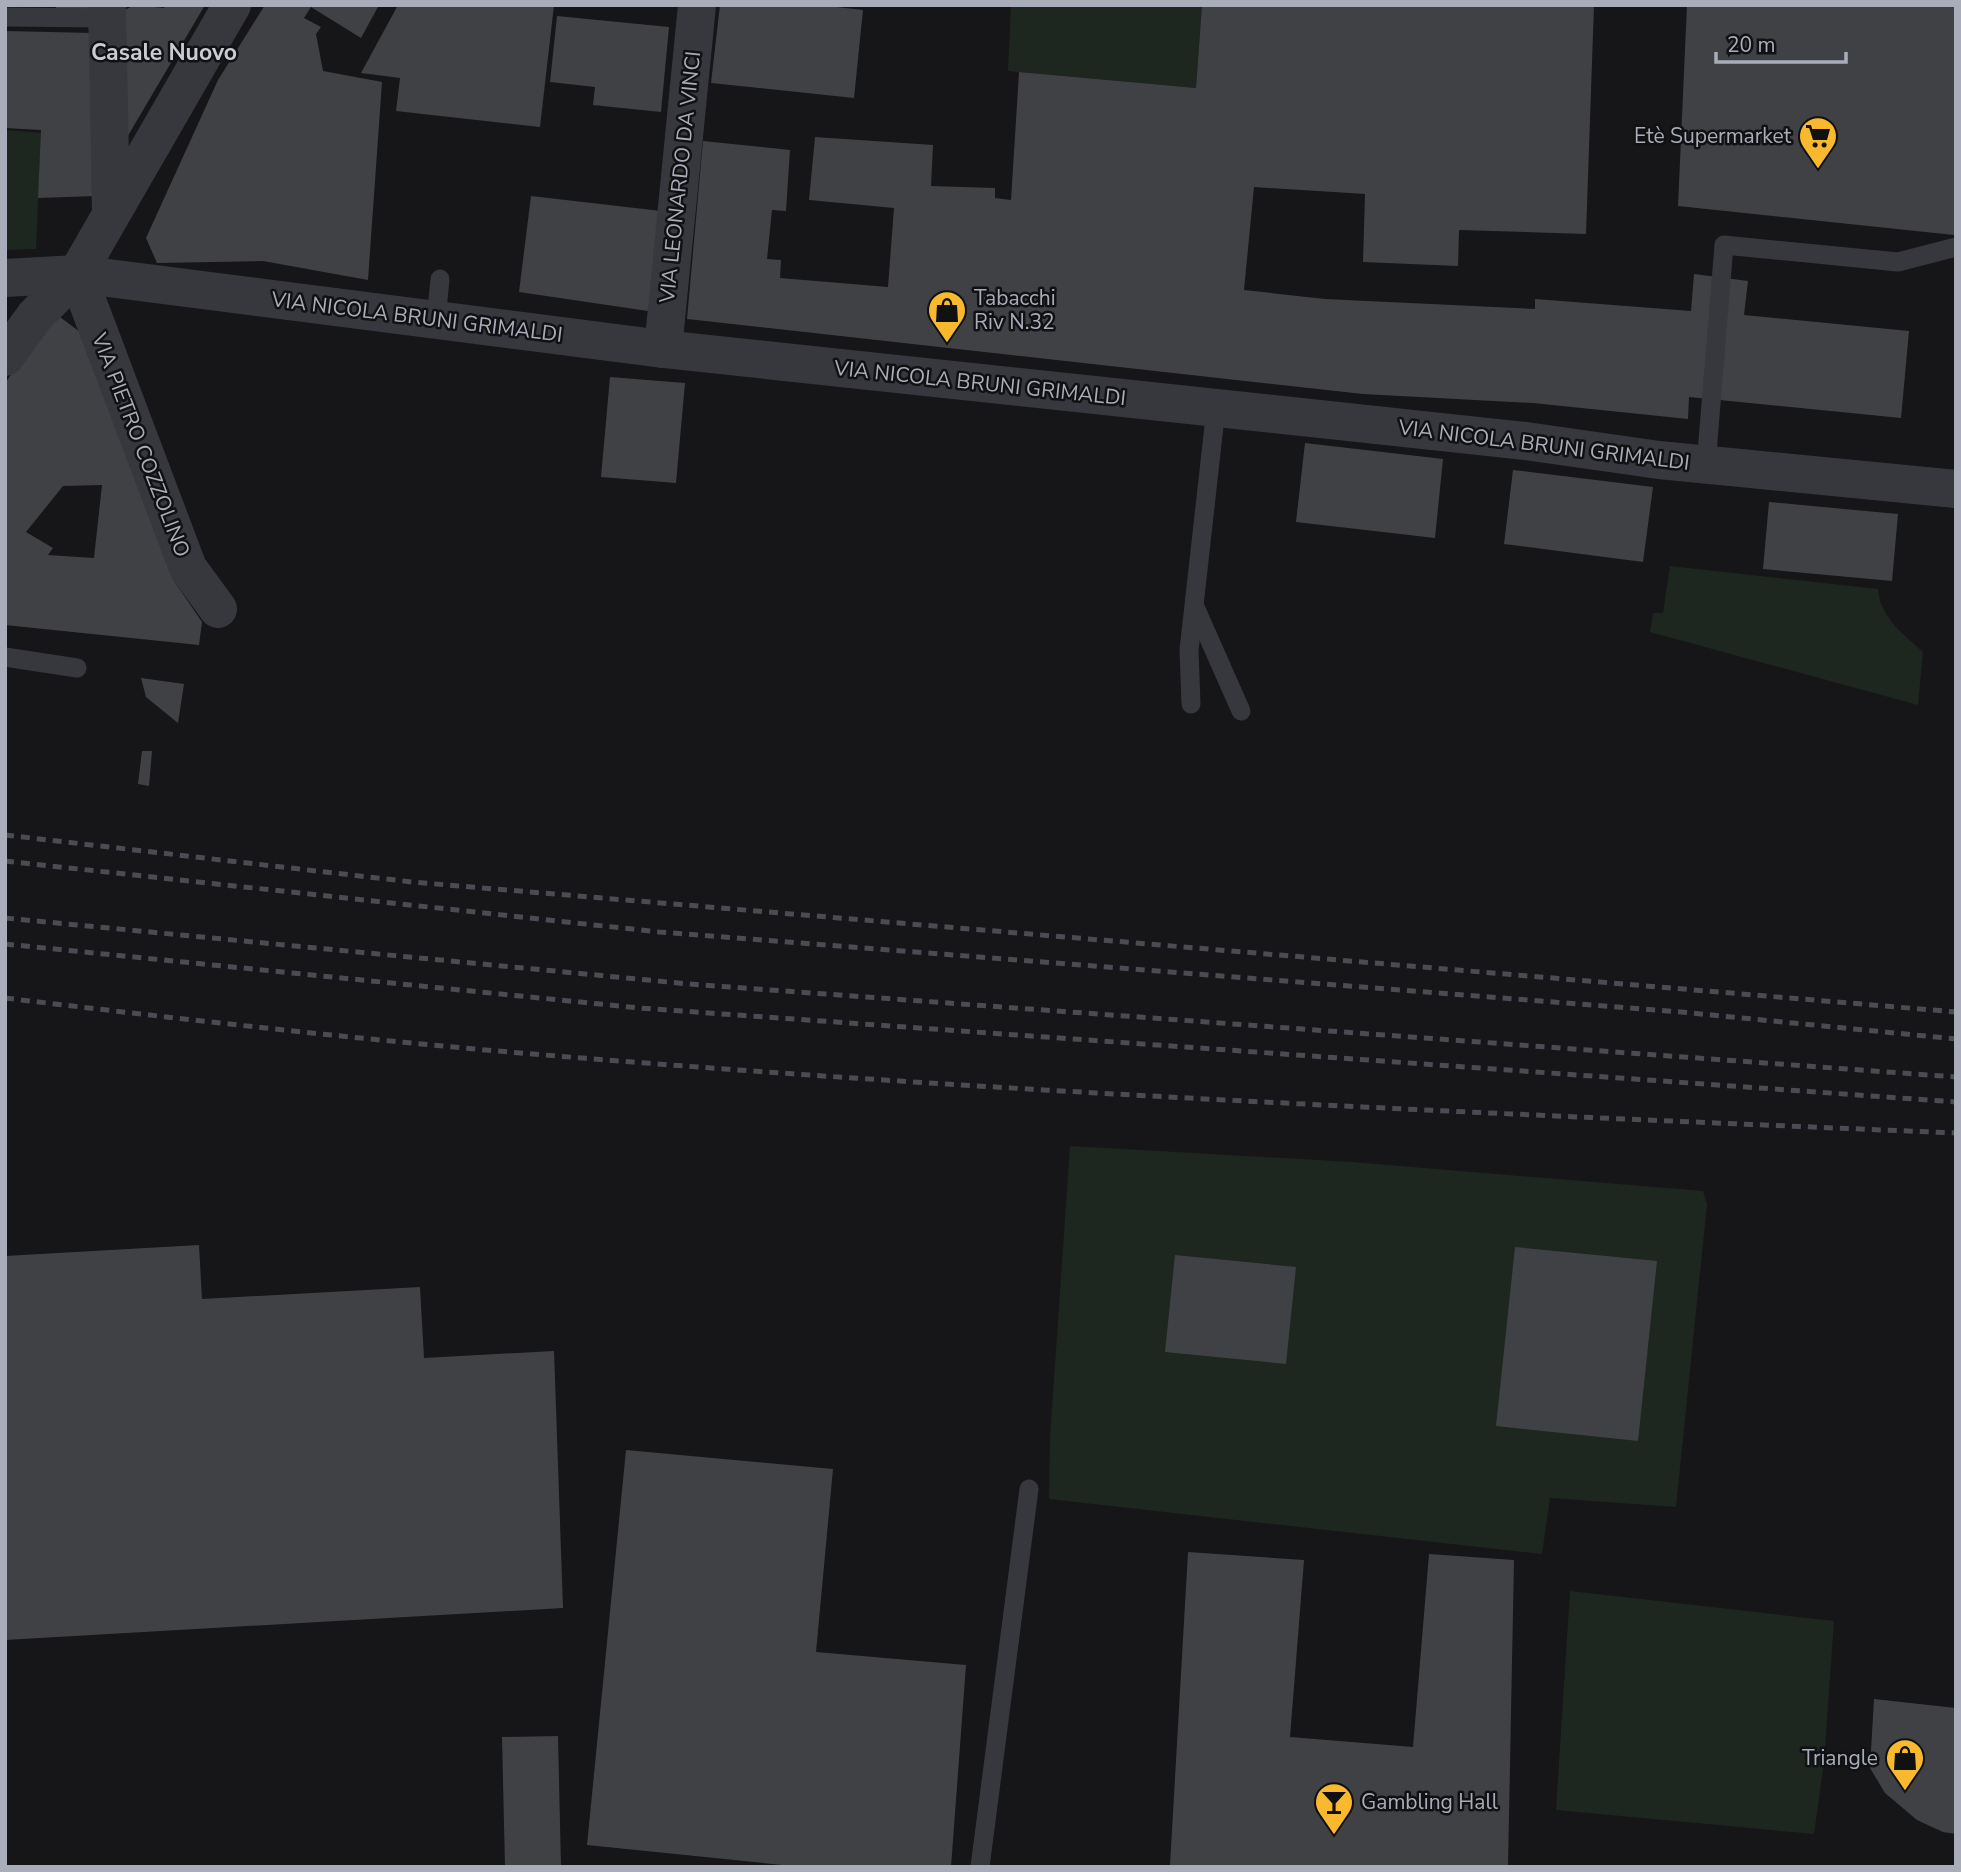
<svg xmlns="http://www.w3.org/2000/svg" width="1961" height="1872" viewBox="0 0 1961 1872" font-family="'Nunito Sans',sans-serif">
<style>
.green{fill:#1e271f}
.building{fill:#404145;fill-rule:evenodd}
.lines{fill:none;stroke-linecap:round;stroke-linejoin:round}
.lane{stroke:#37383d;stroke-width:19}
.street{stroke:#37383d;stroke-width:38}
.rail{stroke:#4a4c53;stroke-width:5;stroke-dasharray:9 7;stroke-linecap:butt}
.labels{text-anchor:middle;stroke-width:5;stroke-linejoin:round;paint-order:stroke}
.poi-label{font-size:21px;fill:#a8adb9;stroke:#111113;text-anchor:end}
.street-label{font-size:21px;fill:#a8adb9;stroke:#111113}
.neighbourhood-label{font-size:23px;font-weight:bold;fill:#c9ccd5;stroke:#111113}
</style>
<rect width="100%" height="100%" fill="#161618"/>
<!-- green -->
<g class="green">
<path d="M1011,5h191l-6,83 -188,-17z"/>
<path d="M5,130l36,3 -5,116 -31,1z"/>
<path d="M1670,566l208,23c2,28 25,45 45,63l-5,53 -268,-73 3,-19h10z"/>
<path d="M1070,1146l282,16 351,29 4,13 -31,303 -126,-9 -8,56 -493,-55 1,-61z"/>
<path d="M1570,1591l264,30 -10,141 -10,72 -258,-24z"/>
</g>
<!-- building -->
<g class="building">
<path d="M56,5h42l-1,7 -41,-2z"/>
<path d="M135,5l29,3 2,-3h39l-79,134 -12,-124z"/>
<path d="M265,5h114l-18,33 -50,-31 -7,11 17,9 -5,7 7,37 59,11 -14,198 -105,-19 -106,2 -11,-25 72,-158z"/>
<path d="M398,5h156l-14,122 -144,-16 4,-33 -39,-5z"/>
<path d="M720,5h99l44,5 -9,88 -143,-15z"/>
<path d="M1202,5h392l-8,229 -127,-4 -1,36 -95,-4 2,-68 -111,-7 -10,103 81,9 210,10v-10l156,12 3,-37 54,7 -4,34 165,16 -8,87 -212,-21 -1,22 -155,-16 -170,-9 -676,-75 16,-178 87,9 -4,61 -14,-1 -5,49 14,1 -1,18 108,9 6,-79 -85,-8 6,-63 118,8 -2,41 64,2v10l16,2 8,-128 177,16z"/>
<path d="M1687,5h269l-2,230 -276,-29z"/>
<path d="M557,16l112,11 -8,85 -68,-7 2,-18 -45,-5z"/>
<path d="M5,31l88,2 3,163 -58,2 3,-68 -36,-2z"/>
<path d="M531,196l130,15 -13,100 -129,-19z"/>
<path d="M56,314l40,30 78,237 28,41 -3,23 -194,-20v-242zM102,485l-8,73 -46,-3 5,-7 -27,-16 37,-46z"/>
<path d="M610,377l75,6 -9,100 -75,-6z"/>
<path d="M1305,443l138,16 -8,79 -139,-16z"/>
<path d="M1513,470l140,17 -10,75 -139,-18z"/>
<path d="M1769,502l129,12 -6,67 -129,-12z"/>
<path d="M141,678l43,6 -6,39 -32,-26z"/>
<path d="M142,751h10l-3,35 -11,-2z"/>
<path d="M199,1245l3,54 218,-12 4,71 130,-7 9,257 -558,32v-384z"/>
<path d="M1515,1247l142,14 -19,180 -142,-15z"/>
<path d="M1175,1255l121,12 -10,97 -121,-12z"/>
<path d="M626,1450l207,19 -17,183 150,13 -15,202h-149l-215,-22z"/>
<path d="M1188,1552l116,8 -14,177 123,10 16,-193 85,6 -6,307 -338,-2z"/>
<path d="M1874,1699l82,9v126l-13,-2 -26,-12 -32,-27 -15,-25z"/>
<path d="M558,1736l3,131h-56l-3,-130z"/>
</g>
<g class="lines">
<!-- lane -->
<g class="lane">
<path d="M5,17l102,1"/>
<path d="M436,320l4,-41"/>
<path d="M1706,465l18,-220 174,17 58,-15"/>
<path d="M1195,607l46,104"/>
<path d="M5,657l72,11"/>
<path d="M1191,704l-2,-54 27,-242"/>
<path d="M980,1867l49,-378"/>
</g>
<!-- street -->
<g class="street">
<path d="M107,5l4,207"/>
<path d="M77,274l111,294 30,41"/>
<path d="M5,278l72,-4 586,75 863,92 133,19 297,29"/>
<path d="M663,349l34,-344"/>
<path d="M5,357l30,-41 42,-42 155,-269"/>
</g>
<!-- rail -->
<g class="rail">
<path d="M5,835l407,47 1544,130"/>
<path d="M5,861l654,71 1022,80 275,27"/>
<path d="M5,918l684,66 1267,93"/>
<path d="M5,944l634,64 1317,94"/>
<path d="M5,998c192,23 384,45 577,60 457,37 916,56 1374,75"/>
</g>
</g>
<!-- icons -->
<defs>
<symbol id="supermarket-pin" viewBox="-11 -11 22 30"><path d="M0 17L-7.5 6A9.5 9.5 0 1 1 7.5 6Z" fill="#f8b92e" stroke="#111113"/><path d="M-6-5.5h2.5l.6 2H6L4.5 2H-2.5L-4.4-4H-6ZM-1.5 3.2a1.3 1.3 0 1 0 .1 0ZM3 3.2a1.3 1.3 0 1 0 .1 0Z" fill="#111"/></symbol>
<symbol id="shop-pin" viewBox="-11 -11 22 30"><path d="M0 17L-7.5 6A9.5 9.5 0 1 1 7.5 6Z" fill="#f8b92e" stroke="#111113"/><path d="M-5-2.5h2.3a2.7 3.5 0 0 1 5.4 0H5L5.5 6h-11ZM-1.5-2.5h3a1.5 2.3 0 0 0-3 0Z" fill="#111"/></symbol>
<symbol id="bar-pin" viewBox="-11 -11 22 30"><path d="M0 17L-7.5 6A9.5 9.5 0 1 1 7.5 6Z" fill="#f8b92e" stroke="#111113"/><path d="M-6-5H6L.8 .8V4.5H3.5V6h-7V4.5H-.8V.8Z" fill="#111"/></symbol>
</defs>
<g fill-rule="evenodd">
<use href="#supermarket-pin" x="1796" y="114" width="44" height="60"/>
<use href="#shop-pin" x="925" y="288" width="44" height="60"/>
<use href="#shop-pin" x="1883" y="1736" width="44" height="60"/>
<use href="#bar-pin" x="1312" y="1780" width="44" height="60"/>
</g>
<g class="labels">
<!-- poi labels -->
<g class="poi-label">
<text x="1791" y="143">Etè Supermarket</text>
<text x="974" y="305" text-anchor="start">Tabacchi<tspan x="974" dy="24">Riv N.32</tspan></text>
<text x="1878" y="1765">Triangle</text>
<text x="1361" y="1809" text-anchor="start">Gambling Hall</text>
</g>
<!-- street labels -->
<g class="street-label">
<text transform="translate(680 177) rotate(-84)" y="7">VIA LEONARDO DA VINCI</text>
<text transform="translate(417 317) rotate(7)" y="7">VIA NICOLA BRUNI GRIMALDI</text>
<text transform="translate(980 383) rotate(6)" y="7">VIA NICOLA BRUNI GRIMALDI</text>
<text transform="translate(141 445) rotate(69)" y="7">VIA PIETRO COZZOLINO</text>
<text transform="translate(1544 445) rotate(7)" y="7">VIA NICOLA BRUNI GRIMALDI</text>
</g>
<!-- neighbourhood labels -->
<g class="neighbourhood-label">
<text x="164" y="60">Casale Nuovo</text>
</g>
</g>
<!-- border -->
<rect width="1961" height="1872" fill="none" stroke="#a8adb9" stroke-width="14"/>
<!-- scale -->
<path d="M1716 52v10h130v-10" fill="none" stroke="#a8adb9" stroke-width="3.5"/>
<text x="1727" y="52" font-size="21" fill="#a8adb9" stroke="#111113" stroke-width="5" paint-order="stroke">20 m</text>
</svg>
